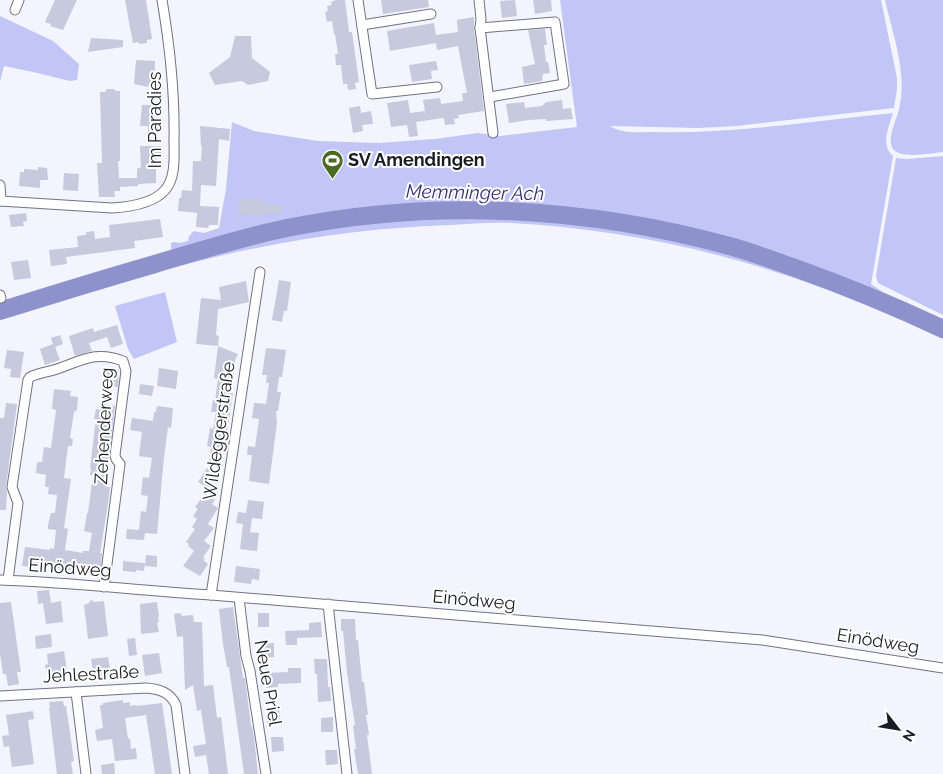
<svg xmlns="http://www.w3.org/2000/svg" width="943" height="774" viewBox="0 0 943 774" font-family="Raleway,sans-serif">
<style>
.green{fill:#c1c6f6}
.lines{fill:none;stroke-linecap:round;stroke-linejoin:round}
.river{stroke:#8d92cc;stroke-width:18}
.building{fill:#c7c9dd}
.minor-casing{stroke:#707284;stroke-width:11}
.minor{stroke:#fff;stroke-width:9}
.labels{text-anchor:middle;stroke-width:4;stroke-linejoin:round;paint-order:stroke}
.street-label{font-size:18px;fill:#1b1c23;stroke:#fff}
.poi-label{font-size:18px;font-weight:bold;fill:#1b1c23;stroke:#fff;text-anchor:start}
.water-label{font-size:19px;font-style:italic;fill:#322f75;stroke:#fff}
</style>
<rect width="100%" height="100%" fill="#f3f4fd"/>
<!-- green -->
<g class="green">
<path d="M560,0h321l16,78v11l-3,19 -158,18 -38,2 -88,-2c11,8 31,6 44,6 80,2 160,-11 239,-19 -4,13 -13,33 0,43l-22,128 12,8 60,27v20c-138,-66 -278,-108 -432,-116 -20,-1 -40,1 -60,2 -95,3 -187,18 -279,43l-1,-25 3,-1 5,1 9,-2 1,-5 5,-5 10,2 15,-5 7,-39 6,-67 22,9 64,10 61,2 56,-4 43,-6 22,3 77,-9z"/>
<path d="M885,0h58v152c-11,1 -41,7 -49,-2 -8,-9 1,-27 4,-37 11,-35 -5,-78 -13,-113z"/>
<path d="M0,16l53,25 26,23 -2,16 -7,1 -37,-9 -29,-6 -4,16z"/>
<path d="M943,156v159l-65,-32 -2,-7 20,-118 12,1z"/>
<path d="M165,292l12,50 -43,17 -6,-10 -13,-43z"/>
</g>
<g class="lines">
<!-- river -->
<path class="river" d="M0,311c51,-16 103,-32 155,-47 43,-13 88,-27 132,-36 148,-30 302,-21 446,19 22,6 44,15 65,22 50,18 98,38 145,60"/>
</g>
<!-- building -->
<g class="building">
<path d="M55,0h22l-14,30 -13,-4 1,-2 -6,-2z"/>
<path d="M125,0h21l6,39 -5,1v3l-8,1v-2l-6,1z"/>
<path d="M336,0h9l4,32h3l7,50 -4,1 1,6 -8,1 -1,-6h-4l-2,-19h-5l-1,-11h3l-3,-20h-1l-2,-13 -5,1 -2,-10 3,-1 -1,-5 5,-1 -1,-3z"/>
<path d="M381,0h47l1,7 -46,7z"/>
<path d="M515,0l2,16 -15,2 -2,-17z"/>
<path d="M533,0h18l1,11 -17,3z"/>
<path d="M474,17v12l10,82 -26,4 1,3 -5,1 1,5 -10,1 -1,-6 -2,-1 -26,4 2,14 -9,1 -2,-12 -16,2 -4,-24 21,-3 2,13 15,-2 -2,-11 17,-2 1,6 22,-3 -1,-8h5l-9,-47 -21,4 -1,-7 -46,8 -3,-20 47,-8 2,12 22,-3 -1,-12z"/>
<path d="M545,29l2,16h-3l2,17h2l2,11 -7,1 -1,7 -18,3 -2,-17 13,-3 -7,-34z"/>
<path d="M235,36h16l1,22 18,14 -2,9 -20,4 -6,-4 -27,4 -6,-12 21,-16z"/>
<path d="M91,38l32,2v7l-35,5z"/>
<path d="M136,60l19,1 -1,24h-6v2l-14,-3z"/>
<path d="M436,61l2,9 -7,1 1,8 -20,3 -3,-17z"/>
<path d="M107,89h7l2,2h4v70h-2l1,17h18v-9l4,-2 -1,-21h21v8h-4v7h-1v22l-18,1v2l-18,1v4h-6l1,6h-16l-2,-34h5l-2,-71h5z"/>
<path d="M562,100l1,9 8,-1 2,11 -27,2v-2l-17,1 -20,3 -3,-19 18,-2 1,6 17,-2 4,-4z"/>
<path d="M142,105h11l10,9 -3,3v8h-3v6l-9,1v-6h-8z"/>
<path d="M360,106l1,7 10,-2 2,13 -11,1 1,6 -10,2 -4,-25z"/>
<path d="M200,126l30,3 -1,12 -10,-2 -3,47 -15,-1 -1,21 19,1 -1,18h-9l-1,3 -12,-1 1,-14 -19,-2 1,-13h2l1,-8 10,1 1,-30h8l1,-14 -1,-1z"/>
<path d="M38,167l9,1 1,12h-8v8l-21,-2 1,-14h4v-3l14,1z"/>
<path d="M64,173l15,1 -1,17 -15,-1z"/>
<path d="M239,198l26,2v4l17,1v8h-18v3l-26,-2z"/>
<path d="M26,213l1,8 -4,1 1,4 -13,1 -2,-12z"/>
<path d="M160,219l3,18 -29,4 1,7 -69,9 1,7 -16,2 -2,-16 29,-3 -1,-11 9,-1v-3l8,-1 1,8 15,-2 -1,-12z"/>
<path d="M28,260l3,18 -17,2 -3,-18z"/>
<path d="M279,280l12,2 -4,29h-3l-2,11 -10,-2z"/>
<path d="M246,281l3,21 -31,7 -2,26 3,1 -1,10 20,8 -3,6 -4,33h2l-9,58h-4l-2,11 -9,-1 2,-14 -4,-1 3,-18 3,1 3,-17h-5l2,-12 2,1 3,-22 -4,-1 4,-32 -22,-2 5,-46 20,2 -2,-13z"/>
<path d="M117,325l6,19 -12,4 -4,-11 -18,6 3,8 -17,5 -6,-20 24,-8 1,4z"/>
<path d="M60,335l3,9 -8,3 5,13 -15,5 -5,-16 13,-5 -2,-6z"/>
<path d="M266,348l20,2 -4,27h-3l-2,15h4l-3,19h-2l1,12 -8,61 -20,-3 3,-26h-5l1,-9 7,1 4,-28 -7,-1 2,-15 12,1 3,-21h-3l1,-8h-5z"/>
<path d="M7,350l17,2 -4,26 -10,-1 1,-8 -7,-1z"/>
<path d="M159,368l19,3 -2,18 -19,-3z"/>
<path d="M105,369l14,2 -1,16 -15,-2z"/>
<path d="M140,384l14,2 -2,10 -13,-2z"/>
<path d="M54,389l17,2 -1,5 8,1 -1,13 -3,2 -4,26 3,1 -1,7h-4l-4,32 7,1 -7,49 4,1 -3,21 18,3v-2h6l3,-18 -8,-2 3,-18h1l5,-38h-3l1,-7h-1l6,-49h-2l2,-10 6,1v-6l13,2 -9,81h4l-2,17 -8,49h2l-2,19 -29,-4v2l-29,-4 -1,2 -19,-2 3,-19 25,3v-2l4,1 2,-19 -8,-1v-4l3,-12h4l2,-18 -9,-1 1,-7h-4l1,-12 -10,-2 1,-11h5l2,-15 7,1 5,-38 -4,-1z"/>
<path d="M6,403l11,1 -11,82 1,6 -1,18h-6v-92h4z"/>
<path d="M157,406l16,2 -2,20 -3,-1 -4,30 -7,77 -12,-1 -1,7 -18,-1 1,-10 12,1 2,-19 5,1 2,-16 -7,-1 2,-18 6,1 3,-20 -13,-2 3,-24 -12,-2 2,-12 21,3 1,-9h2z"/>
<path d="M207,468l12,8 -9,13 -12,-7z"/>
<path d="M205,493l10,7 -3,4 6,4 -10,16 6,4 -10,13 7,5 -8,11 2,1 -2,2 5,4 -8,12 -17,-10 11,-15 -6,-5 1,-2 -3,-2 9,-13 -3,-2 5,-8 -4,-3 5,-7 -3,-2z"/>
<path d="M248,500l16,2 -2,17 -10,-1 -2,14 9,1 -2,18 -17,-2 3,-25 -7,-1 2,-11 8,1z"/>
<path d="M146,555l11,1v11l-12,-1z"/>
<path d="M123,561l22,2 -1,8 -8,-1v2l-13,-1z"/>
<path d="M236,566l24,3 -1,11 -7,-1 -1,5 -17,-2z"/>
<path d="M49,590l2,13 10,-2 2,21 -17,2 -3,-21 -5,1 -1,-13z"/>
<path d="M91,600l4,2 9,-1 4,35 -20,3 -4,-34 5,-2z"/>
<path d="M11,602l10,70h-4l2,12 -11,2 -2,-12h-3l-3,-20v-51z"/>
<path d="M157,602l2,14 -1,1 1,5 -2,1 2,9 -18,2 -1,-30z"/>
<path d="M233,607l10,71h2l6,48h1l2,11 4,37h-14l-15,-107h-2l-4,-23 -4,-35z"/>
<path d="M180,613l2,3 11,-1 1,7h8l2,64 9,-1 4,33 4,-1 7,57h-19l-3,-19 -11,2 -2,-11 13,-2 -5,-34 -4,1 -4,-26 -8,5 -2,-54 -6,1 -3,-23z"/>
<rect x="258" y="613" width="11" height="14"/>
<path d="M341,619h14l1,21h2l4,42h2l4,33h-2l3,20h-2l5,39h-14l-4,-25h2l-3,-23 2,-1 -8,-52 -4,-42h-2z"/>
<path d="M321,622l1,15 -25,1v7h-11l-1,-14 24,-1v-7z"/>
<path d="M51,634l1,13 -16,2 -1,-13z"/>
<path d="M135,638l2,17 -8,1 -2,-17z"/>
<path d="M274,643v14l-11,1v-14z"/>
<path d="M64,651l3,20 -20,3 -2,-9 3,-1 -1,-10z"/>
<path d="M159,653l3,20 -17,3 -3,-21z"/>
<path d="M108,657l3,17 -17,3 -3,-18z"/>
<path d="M314,659h13l1,28h2l1,14 -13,1 -1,-28h-2z"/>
<path d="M288,668h13v15l-23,1v3l-12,1 -1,-15 23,-1z"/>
<path d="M123,700v3l7,-1v4l6,-1v1l26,-3 10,71h-17l-9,-59 -21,3 3,21 2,-1 1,11 5,-1 1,11 -22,2 -3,-22 -15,2 -2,-11 8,-2 -3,-23h3v-2z"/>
<path d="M63,701l1,5h2l8,55 -3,1 2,12h-16l-8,-66h1l-1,-6z"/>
<path d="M267,707h12l1,15h-13z"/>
<path d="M33,711l1,8 -6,1 6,44 -22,3 -3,-21 -5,1 -2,-11 7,-1 -3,-20z"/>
<path d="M333,717v15h-12v-14z"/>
<path d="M271,737h12l1,14 -12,1z"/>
<path d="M325,750h12l1,14 -12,1z"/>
<path d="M114,763l1,11h-13l-1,-9z"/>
</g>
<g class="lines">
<defs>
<g id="minor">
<path d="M358,0l14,94 65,-7"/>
<path d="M479,0l2,19 -1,9 13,105"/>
<path d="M15,10l4,-10"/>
<path d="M362,25l69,-11"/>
<path d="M480,28l75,-6 9,62 -74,13"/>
<path d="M0,185l1,16"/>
<path d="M0,201l112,7c17,-1 41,-4 53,-18 11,-12 9,-34 9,-49 1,-48 -4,-94 -12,-141"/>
<path d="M0,295l1,3"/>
<path d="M0,580c71,2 141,11 211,15l551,45 181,28"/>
<path d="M8,580l10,-77 -6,-16 16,-107 2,-3c9,-4 18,-5 27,-8 24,-8 39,-19 66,-8l3,10 -11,84 1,4 4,5 -1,8 -15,115"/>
<path d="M211,595l49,-323"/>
<path d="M239,598l7,58 4,15 16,103"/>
<path d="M328,604l19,170"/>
<path d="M76,692l10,82"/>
<path d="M0,696l146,-8c13,1 24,4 30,17l9,69"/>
</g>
</defs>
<!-- minor casing -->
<use href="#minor" class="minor-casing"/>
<!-- minor -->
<use href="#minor" class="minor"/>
</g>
<!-- icons -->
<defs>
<symbol id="stadium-pin" viewBox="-11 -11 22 30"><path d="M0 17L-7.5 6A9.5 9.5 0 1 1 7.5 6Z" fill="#4a6b22" stroke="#fff"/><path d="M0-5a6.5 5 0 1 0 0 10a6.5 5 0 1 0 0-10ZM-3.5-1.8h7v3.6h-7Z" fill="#fff"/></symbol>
</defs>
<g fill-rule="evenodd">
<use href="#stadium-pin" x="320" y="148" width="25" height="34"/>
</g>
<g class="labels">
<!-- street labels -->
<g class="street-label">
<text transform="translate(155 120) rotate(-90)" y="6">Im Paradies</text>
<text transform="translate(104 426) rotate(-87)" y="6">Zehenderweg</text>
<text transform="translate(219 431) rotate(-82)" y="6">Wildeggerstraße</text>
<text transform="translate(70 568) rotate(4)" y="6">Einödweg</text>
<text transform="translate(474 600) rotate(5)" y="6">Einödweg</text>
<text transform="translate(878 641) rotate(9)" y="6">Einödweg</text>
<text transform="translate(91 674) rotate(-3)" y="6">Jehlestraße</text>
<text transform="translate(268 683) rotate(80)" y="6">Neue Priel</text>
</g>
<!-- poi labels -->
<g class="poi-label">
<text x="348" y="166">SV Amendingen</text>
</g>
<!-- water labels -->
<g class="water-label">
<text transform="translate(475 192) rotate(1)" y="7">Memminger Ach</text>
</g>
</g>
<!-- north arrow -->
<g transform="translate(898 729) rotate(121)" stroke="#ffffff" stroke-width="4" paint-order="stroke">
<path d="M0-4L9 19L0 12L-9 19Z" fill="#1b1c23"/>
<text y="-8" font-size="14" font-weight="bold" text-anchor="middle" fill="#1b1c23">N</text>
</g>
</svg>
